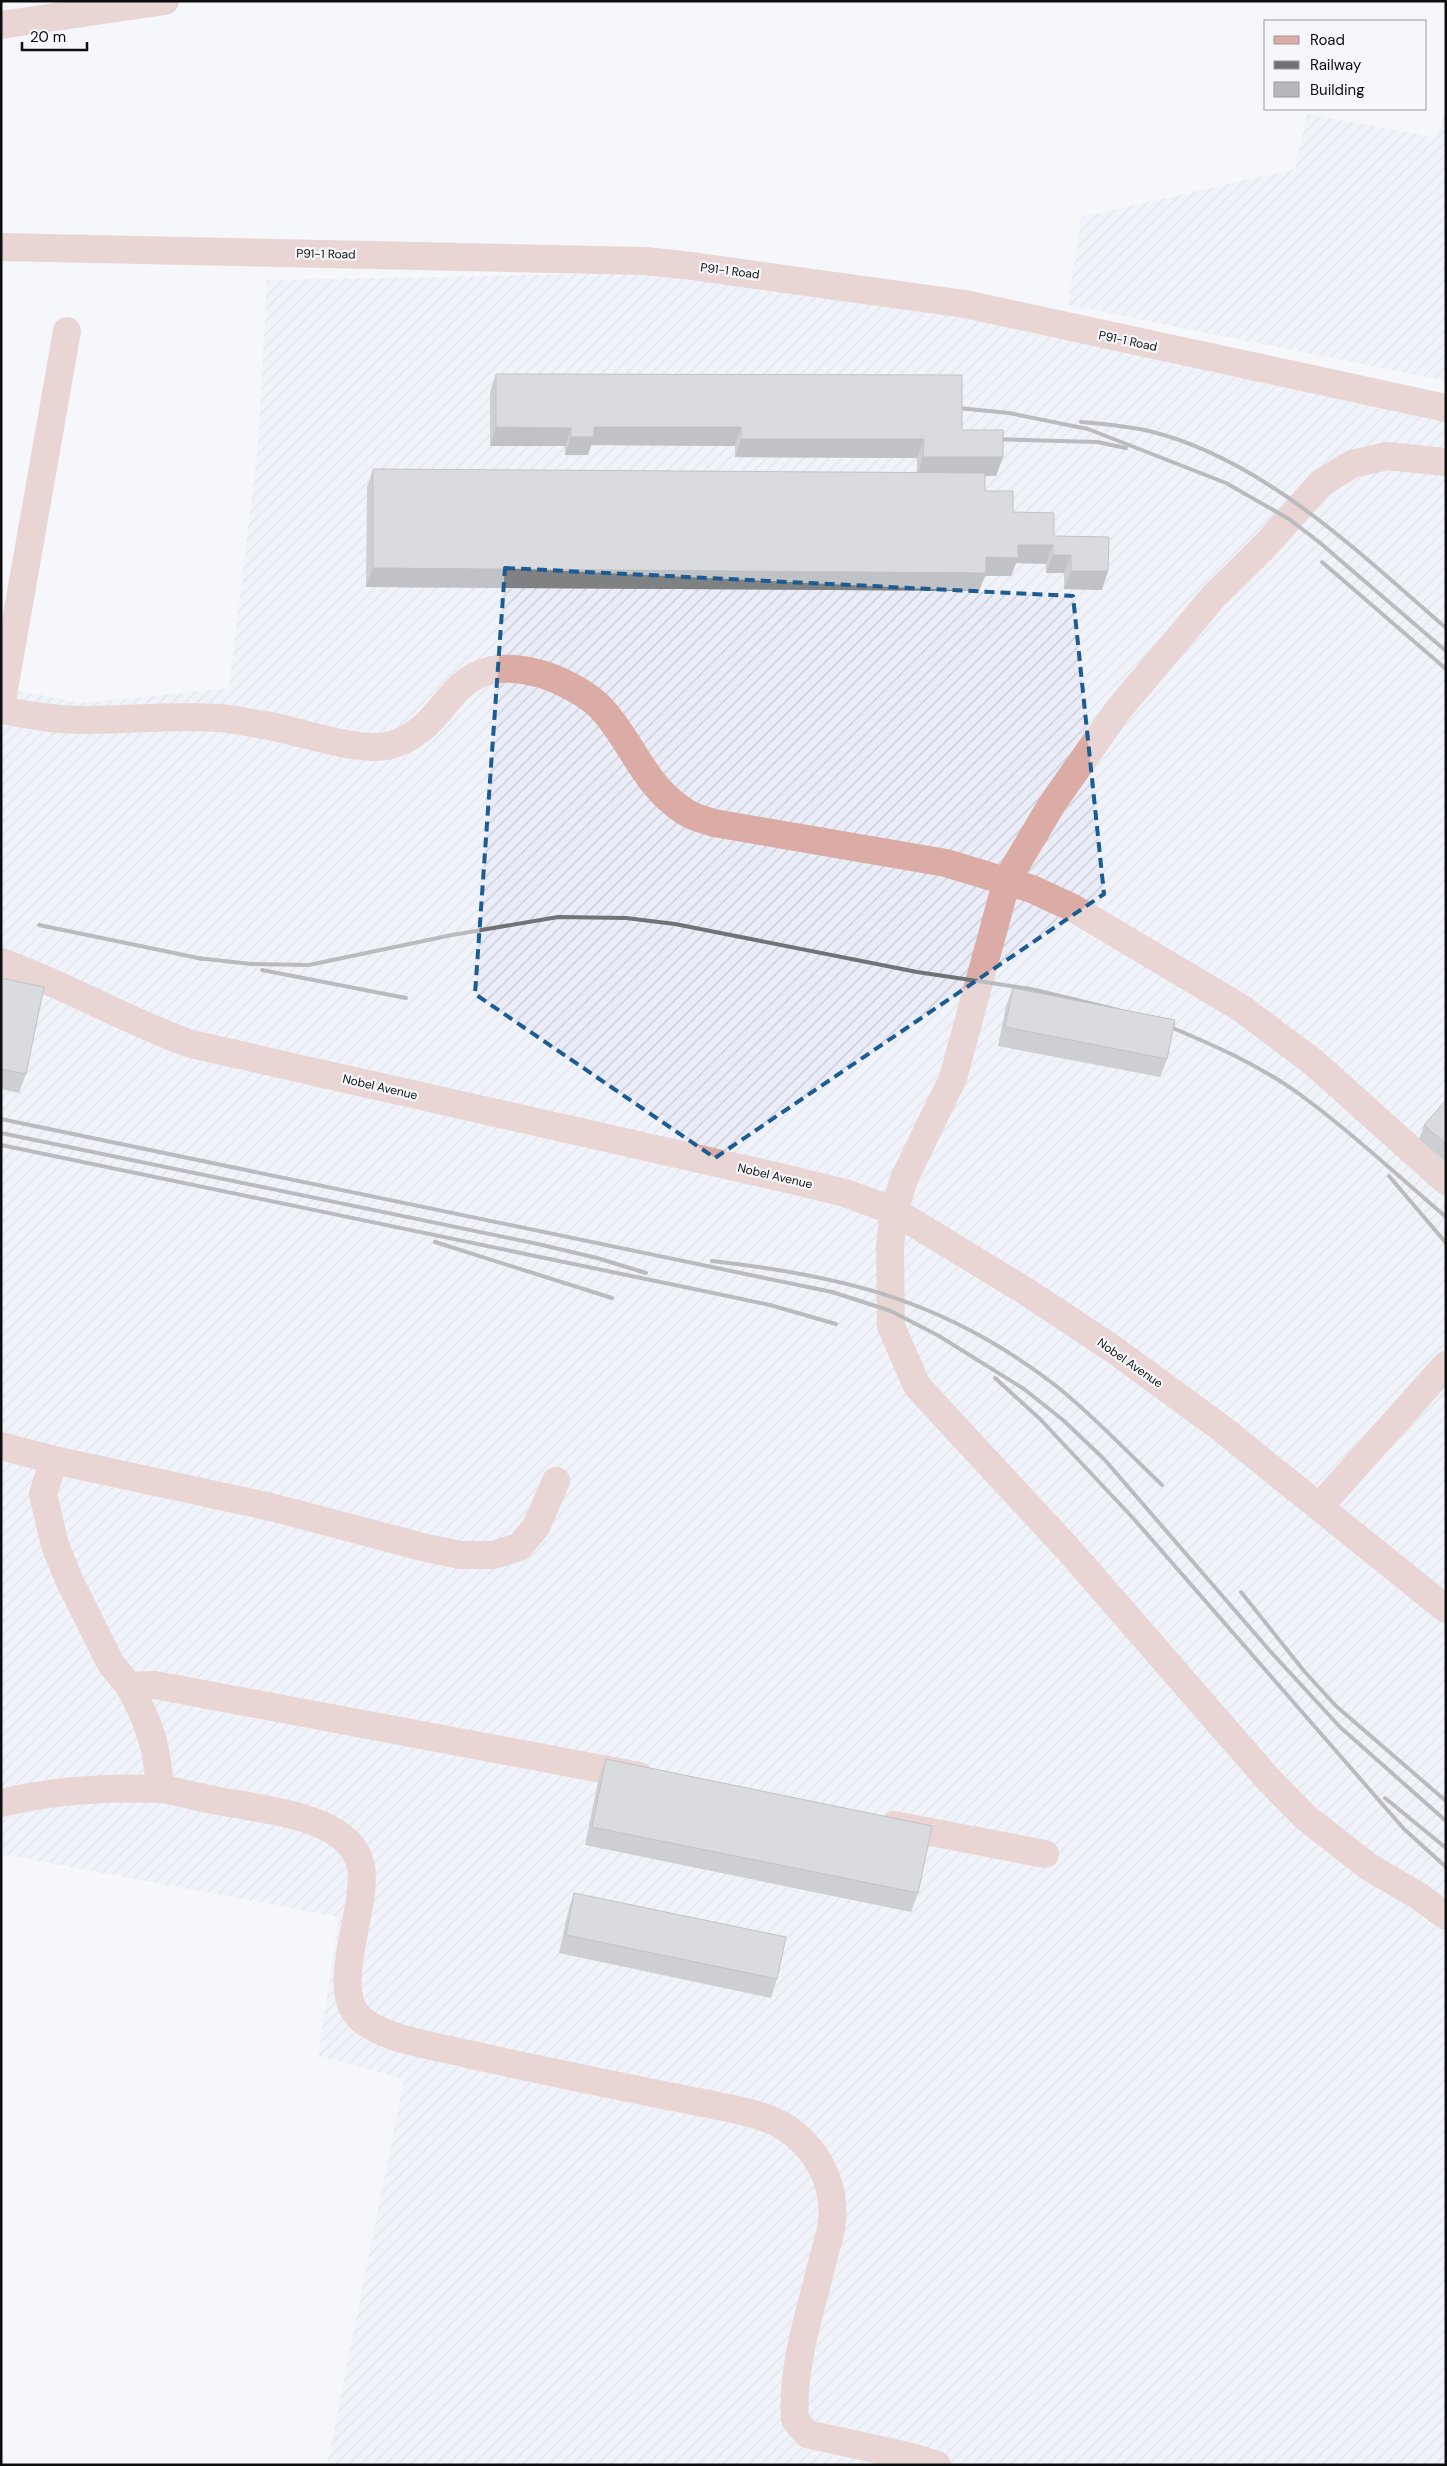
<svg xmlns="http://www.w3.org/2000/svg" width="1447" height="2466" viewBox="0 0 1447 2466" font-family="'DM Sans',sans-serif">
<style>
.industrial{fill:url(#industrial-furrows)}
.lines{fill:none;stroke-linecap:round;stroke-linejoin:round}
.minor{stroke:#dbaca6;stroke-width:28}
.rail{stroke:#717275;stroke-width:4}
.wall{fill:#9d9ea1}
.shaded-wall{fill:#808183}
.building{fill:#b7b8bb;stroke:#808183}
.marked{fill:none;stroke:#1c5c92;stroke-width:4;stroke-dasharray:10 6;stroke-linejoin:round}
.labels{text-anchor:middle;stroke-width:4.5;stroke-linejoin:round;paint-order:stroke}
.street-label{font-size:12px;fill:#0d0e0f;stroke:#f6f7fb}
</style>
<defs>
<pattern id="industrial-furrows" width="10" height="10" patternUnits="userSpaceOnUse" patternTransform="scale(1.25)"><rect width="10" height="10" fill="#eaedf8"/><path d="M-1 1l2-2M0 10L10 0M9 11l2-2" fill="none" stroke="#c8cad3"/></pattern>
</defs>
<rect width="100%" height="100%" fill="#f6f7fb"/>
<!-- industrial -->
<g class="industrial">
<path d="M1446,111v270l-378,-76 13,-88 214,-48 12,-55 129,23z"/>
<path d="M638,273l356,47 452,98v2047h-1119l77,-386 -86,-23 21,-139 -338,-63v-1167l80,16 148,-15 29,-243 9,-165z"/>
</g>
<g class="lines">
<!-- minor -->
<g class="minor">
<path d="M1,25l164,-24"/>
<path d="M1,247l644,14 39,4 281,39 481,104"/>
<path d="M1446,462l-59,-6 -35,8 -31,19 -56,63 -51,50 -96,114 -66,94 -45,76 -54,198 -49,101 -10,32 -4,35 1,80 26,60 151,163 200,230 37,38 64,50 48,28 29,21"/>
<path d="M1,706l66,-375"/>
<path d="M1,710c27,5 54,10 81,10 45,0 92,-5 138,-2 14,1 29,5 44,7 34,5 95,29 127,20 63,-18 55,-93 142,-73 20,4 53,20 68,36 31,33 41,75 83,103 8,6 20,9 30,12l232,40 86,26 41,19 168,100 72,54 133,119"/>
<path d="M1,962c65,23 125,59 190,82l597,135 57,14 49,18 133,81 86,57 108,79 225,181"/>
<path d="M1,1446l53,14 -11,34 12,51 14,35 42,84 18,22 26,-1 484,91"/>
<path d="M54,1460l217,47 155,41 35,7h32l26,-8 17,-20 20,-46"/>
<path d="M1319,1507l127,-142"/>
<path d="M129,1686c21,38 28,60 31,103"/>
<path d="M1,1803c50,-12 106,-16 157,-14 18,1 37,8 55,11 36,7 96,13 125,34 12,8 20,19 23,33 7,41 -32,119 -2,150 23,23 78,29 109,37 88,20 176,37 265,55 17,4 35,8 50,17 33,20 53,57 49,96 -1,12 -6,25 -9,37 -12,52 -32,107 -28,161l12,14 105,23 25,8"/>
<path d="M894,1825l151,29"/>
</g>
<!-- rail -->
<g class="rail">
<path d="M958,408l51,5 79,16 138,54 63,36 30,23 127,109"/>
<path d="M1081,422c22,2 46,4 68,9 115,28 210,122 297,197"/>
<path d="M989,439l108,3 29,6"/>
<path d="M1322,562l124,107"/>
<path d="M39,925l164,34"/>
<path d="M197,958l54,6 58,1 143,-30 106,-18 68,1 49,6 242,48 114,17 87,21"/>
<path d="M262,970l144,28"/>
<path d="M1161,1023c50,21 102,43 145,76 49,36 94,79 140,118"/>
<path d="M1,1119l831,173 59,19 48,25 85,53 39,31 41,39 166,192 70,76 106,94"/>
<path d="M1,1133l537,111 59,14 49,15"/>
<path d="M1,1145l717,149 52,11 66,19"/>
<path d="M1389,1176l57,67"/>
<path d="M435,1242l177,56"/>
<path d="M712,1261c133,15 234,40 343,124 38,30 72,67 107,100"/>
<path d="M995,1378l45,41 93,99 271,311 42,38"/>
<path d="M1241,1592l63,79 32,35 110,95"/>
<path d="M1385,1798l61,50"/>
</g>
</g>
<!-- wall -->
<g class="wall">
<path d="M496,374l466,56 41,27 -7,19h-11v15l28,21 41,24 48,54 -38,-1v-16h-18v-9l-30,-1 -5,13h-26l-6,15 -613,-4 1,-100 6,-18 544,4v-15l-182,-1v-11l-144,-1 -3,10h-23v-9h-75v-54z"/>
<path d="M1,978l25,96 -7,19 -18,-4z"/>
<path d="M1013,988l154,71 -7,18 -162,-31 8,-40z"/>
<path d="M1446,1100v62l-27,-23 5,-14z"/>
<path d="M606,1759l312,134 -7,19 -326,-67 14,-68z"/>
<path d="M574,1893l203,86 -6,19 -212,-45 9,-41z"/>
</g>
<!-- shaded-wall -->
<g class="shaded-wall">
<path d="M496,427l75,1 -6,18h-75z"/>
<path d="M594,427h147l-6,19 -144,-1 -3,10h-23l6,-18z"/>
<path d="M741,439h183l-7,19 -182,-1z"/>
<path d="M923,457h80l-7,19 -79,-1z"/>
<path d="M1018,545h35l-7,19 -30,-1 -5,13h-26l-6,15 -613,-4 7,-19 613,-11z"/>
<path d="M1053,555h18l-7,18h-18z"/>
<path d="M1071,571h37l-6,19 -38,-1z"/>
</g>
<!-- building -->
<g class="building">
<path d="M496,374l466,1v55h41v27h-80l1,-18h-183v-12h-147v10h-23v-9l-75,-1z"/>
<path d="M373,469l612,4v18h28v21l41,1v23l55,1 -1,34h-37v-16h-18v-10h-35v13l-32,-1v16l-613,-5z"/>
<path d="M1,978l43,9 -18,87 -25,-5z"/>
<path d="M1013,988l162,32 -8,39 -162,-32z"/>
<path d="M1446,1100v44l-22,-19z"/>
<path d="M606,1759l326,67 -14,67 -326,-66z"/>
<path d="M574,1893l212,44 -9,42 -211,-44z"/>
</g>
<!-- marked area -->
<path d="M0 0H1447V2466H0ZM505,568l568,28 31,298 -389,264 -240,-164z" fill="#f6f7fb" fill-opacity=".55" fill-rule="evenodd"/>
<path class="marked" d="M505,568l568,28 31,298 -389,264 -240,-164z"/>
<g class="labels">
<!-- street labels -->
<g class="street-label">
<text transform="translate(326 254) rotate(1)" y="4">P91-1 Road</text>
<text transform="translate(730 271) rotate(7)" y="4">P91-1 Road</text>
<text transform="translate(1128 341) rotate(12)" y="4">P91-1 Road</text>
<text transform="translate(380 1087) rotate(13)" y="4">Nobel Avenue</text>
<text transform="translate(775 1176) rotate(13)" y="4">Nobel Avenue</text>
<text transform="translate(1130 1363) rotate(35)" y="4">Nobel Avenue</text>
</g>
</g>
<!-- border -->
<rect width="1447" height="2466" fill="none" stroke="#0d0e0f" stroke-width="5"/>
<!-- legend -->
<rect x="1264" y="20" width="162" height="90" fill="#f6f7fb" stroke="#999a9d"/>
<rect x="1274" y="36" width="25" height="8" fill="#dbaca6" stroke="#999a9d"/>
<text x="1310" y="45" font-size="15" fill="#0d0e0f">Road</text>
<rect x="1274" y="61" width="25" height="8" fill="#717275" stroke="#999a9d"/>
<text x="1310" y="70" font-size="15" fill="#0d0e0f">Railway</text>
<rect x="1274" y="82" width="25" height="15" fill="#b7b8bb" stroke="#999a9d"/>
<text x="1310" y="95" font-size="15" fill="#0d0e0f">Building</text>
<!-- scale -->
<path d="M22 42v8h65v-8" fill="none" stroke="#0d0e0f" stroke-width="2.5"/>
<text x="30" y="42" font-size="15" fill="#0d0e0f" stroke="#f6f7fb" stroke-width="4" paint-order="stroke">20 m</text>
</svg>
